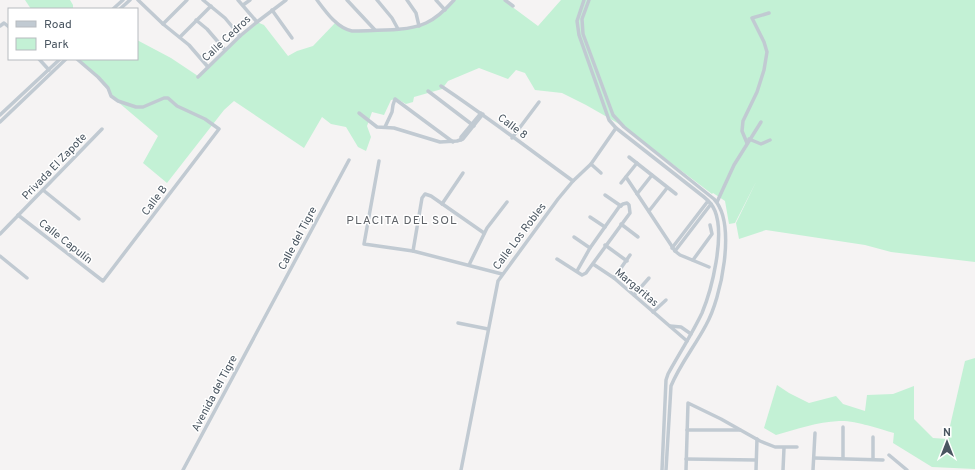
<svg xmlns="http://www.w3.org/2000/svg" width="975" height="470" viewBox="0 0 975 470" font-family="Overpass,sans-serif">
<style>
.green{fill:#c3f1d5}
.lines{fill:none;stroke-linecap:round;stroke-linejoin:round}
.minor{stroke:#c1cad2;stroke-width:3.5}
.labels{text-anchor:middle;stroke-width:3;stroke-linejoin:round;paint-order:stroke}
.street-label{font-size:11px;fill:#4a5661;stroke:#fff}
.neighbourhood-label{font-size:12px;letter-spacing:1px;fill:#5f6368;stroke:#fff}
</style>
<rect width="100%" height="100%" fill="#f5f3f3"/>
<!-- green -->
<g class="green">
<path d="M25,0h45l3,5v4h-42z"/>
<path d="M454,0h49l35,26 23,-26h414v262l-84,-10 -26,-7 -99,-15 -27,9 -3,-16 20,-41 -21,41 -6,1 -4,-23 -12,-8 -1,1 -91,-69 -35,-20 -24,-12 -27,-3 -10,-17 -9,-3 -8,9 -29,-11 -31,13 -6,8 -28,8 -1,5 -7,2 -9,-5 -6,1 -7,15 -12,-3 -5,14 4,11 -5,14 -8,-4 -12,-20 -15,-3 -9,-7 -18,31 -70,-47 -10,9 -57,73 -24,-20 15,-27 -47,-40 -3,-8 -31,-29h60v-19l34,18 27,18 59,-54 7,3 24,31 9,-5 16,-5 23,-24 11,8 51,-1 21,-3 11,-5z"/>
<path d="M975,358v111l-43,-2 -39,-24 1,-10c-14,-4 -40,-13 -55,-12 -22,1 -42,8 -63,14l-12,-7 13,-43 12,8 20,10 27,-7 7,8 22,7 2,-16 26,-1 21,-8v33l19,19 14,1 18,-78z"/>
</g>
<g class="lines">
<!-- minor -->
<g class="minor">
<path d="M138,0l25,24 26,21 19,22"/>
<path d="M203,0l22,18 15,18"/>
<path d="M238,0l19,22"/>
<path d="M317,0c9,12 20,28 35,31 21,-1 55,1 74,-8 11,-5 20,-14 28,-23"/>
<path d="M347,0l28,30"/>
<path d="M377,0l15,18 6,11"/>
<path d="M407,0l9,13 3,13"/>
<path d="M436,0l9,10"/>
<path d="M505,0l8,6"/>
<path d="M584,0l-7,21 2,14 30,85 7,8 88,69c5,4 9,9 11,14 10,25 -3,78 -13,102 -10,21 -23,41 -34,61l-2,6 -4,90"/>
<path d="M589,0l-7,19 1,15 30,81 11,12 90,72c23,25 7,100 -8,126 -11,21 -26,39 -35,61l-5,84"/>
<path d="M243,5l7,-5"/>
<path d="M113,9l10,-9"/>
<path d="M120,9l10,-9"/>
<path d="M272,10l20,28"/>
<path d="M196,20l11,9 18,21"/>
<path d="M163,24l24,-24"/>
<path d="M0,26l4,-3 5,4"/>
<path d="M180,37l31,-31"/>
<path d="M39,59l10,11"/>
<path d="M198,77l42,-41 17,-14 29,-22"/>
<path d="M441,86c45,30 88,63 132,95"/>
<path d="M428,91l46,35"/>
<path d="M359,113l18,14 17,1 46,14 17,-1 6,-2 20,-25"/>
<path d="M0,115l60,-56"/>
<path d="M0,122l66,-63"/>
<path d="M385,127l7,-15 1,-7 2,-6 58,43"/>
<path d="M512,138l27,-36"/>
<path d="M749,139l12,5 9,-4"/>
<path d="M461,140v-3l20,-24"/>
<path d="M747,143l-5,-12 1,-10 14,-29 7,-22 3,-18 -3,-10 -12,-24 17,-5"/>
<path d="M629,157l47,37"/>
<path d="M379,161l-15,83 49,7 89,23"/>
<path d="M591,164l10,9"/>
<path d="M626,177l49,74 5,4 29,12"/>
<path d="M621,183l16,-20"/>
<path d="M43,190l36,29"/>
<path d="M637,194l15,-19"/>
<path d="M605,195l16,11"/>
<path d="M717,202l17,-37 27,-43"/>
<path d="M442,204l21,-31"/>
<path d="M649,211l18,-23"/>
<path d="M18,215l85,66 116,-152 -14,-10 -28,-13 -9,-8h-4l-21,9h-7l-18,-6 -7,-5 -3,-8 -10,-11 -21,-18"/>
<path d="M590,217l15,10"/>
<path d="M621,224l17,13"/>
<path d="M0,234l102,-105"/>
<path d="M574,237l16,11"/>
<path d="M605,245l22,16"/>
<path d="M672,248l36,-47"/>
<path d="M413,251l9,-53 3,-4 6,2 53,37"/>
<path d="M675,251l36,-47"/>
<path d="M0,256l27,22"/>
<path d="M557,259l25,16 4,-2 44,-60 -1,-8 -2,-2 -4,1 -4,3 -29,41 -13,23"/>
<path d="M693,260l19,-26 -2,-9"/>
<path d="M593,264l21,14 73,63"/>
<path d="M469,265l18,-37 20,-26"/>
<path d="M614,278l16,-23"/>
<path d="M634,295l15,-17"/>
<path d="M653,312l13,-12"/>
<path d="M458,323l30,6"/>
<path d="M670,326l11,1 10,7"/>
<path d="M687,430h53"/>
<path d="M873,437v22"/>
<path d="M889,455l18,15"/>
<path d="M814,458l69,2"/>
<path d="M843,458v-31"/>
<path d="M686,459l70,1"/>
<path d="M183,470l166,-310"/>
<path d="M461,470l37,-189 60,-82 15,-18 18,-17 25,-36"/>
<path d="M686,470l2,-67 33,16 39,22 15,6h22"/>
<path d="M756,470l1,-31"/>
<path d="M783,470l1,-22"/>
<path d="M813,470l2,-37"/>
</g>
</g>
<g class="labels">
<!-- street labels -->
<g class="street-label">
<text transform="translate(226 38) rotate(-43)" y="4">Calle Cedros</text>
<text transform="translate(513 126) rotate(37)" y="4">Calle 8</text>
<text transform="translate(54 166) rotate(-46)" y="4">Privada El Zapote</text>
<text transform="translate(154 200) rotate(-53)" y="4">Calle B</text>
<text transform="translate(519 236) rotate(-53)" y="4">Calle Los Robles</text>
<text transform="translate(297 238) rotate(-62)" y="4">Calle del Tigre</text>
<text transform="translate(66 241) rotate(38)" y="4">Calle Capulín</text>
<text transform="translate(637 287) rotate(40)" y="4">Margaritas</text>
<text transform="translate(214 393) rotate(-62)" y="4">Avenida del Tigre</text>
</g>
<!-- neighbourhood labels -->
<g class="neighbourhood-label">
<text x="402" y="224">PLACITA DEL SOL</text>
</g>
</g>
<!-- legend -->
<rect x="8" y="8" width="130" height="52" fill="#ffffff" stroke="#b7bbc0"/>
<rect x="16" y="21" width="20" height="6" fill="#c1cad2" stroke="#b7bbc0"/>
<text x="44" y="28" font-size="12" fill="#4a5661">Road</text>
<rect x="16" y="38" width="20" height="12" fill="#c3f1d5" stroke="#b7bbc0"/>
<text x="44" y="48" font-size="12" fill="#4a5661">Park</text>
<!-- north arrow -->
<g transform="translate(947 442)" stroke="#ffffff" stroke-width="3" paint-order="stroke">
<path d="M0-3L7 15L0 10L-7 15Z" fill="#4a5661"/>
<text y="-6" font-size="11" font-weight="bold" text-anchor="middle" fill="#4a5661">N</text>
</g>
</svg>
